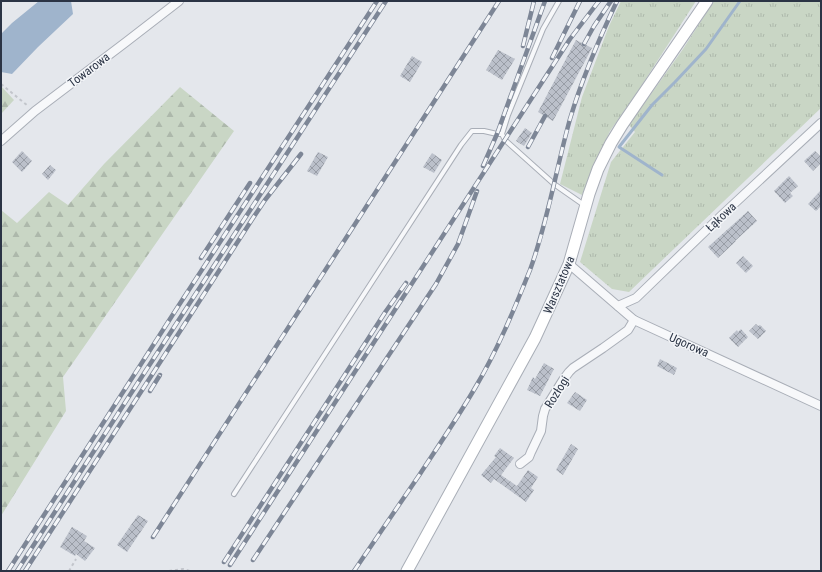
<svg xmlns="http://www.w3.org/2000/svg" width="822" height="572" viewBox="0 0 822 572" font-family="'Roboto Condensed',sans-serif">
<style>
.grass{fill:url(#grass-tufts)}
.forest{fill:url(#forest-firs)}
.water{fill:#9fb4cc}
.lines{fill:none;stroke-linecap:round;stroke-linejoin:round}
.stream{stroke:#9fb4cc;stroke-width:3}
.building{fill:url(#building-cross-hatch)}
.lane-casing{stroke:#a9aeb7;stroke-width:6}
.street-casing{stroke:#a9aeb7;stroke-width:10}
.secondary-casing{stroke:#a9aeb7;stroke-width:13}
.path{stroke:#c2c5cb;stroke-width:2;stroke-dasharray:3 3;stroke-linecap:butt}
.lane{stroke:#f7f8fa;stroke-width:4}
.street{stroke:#f7f8fa;stroke-width:8}
.secondary{stroke:#fff;stroke-width:11}
.rail-casing{stroke:#7d8696;stroke-width:4.5}
.rail{stroke:#f4f6f9;stroke-width:3;stroke-dasharray:9;stroke-linecap:butt}
.labels{text-anchor:middle;stroke-width:3;stroke-linejoin:round;paint-order:stroke}
.street-label{font-size:12px;fill:#2b3445;stroke:#f4f6f9}
</style>
<defs>
<pattern id="grass-tufts" width="24" height="20" patternUnits="userSpaceOnUse"><rect width="24" height="20" fill="#c9d6c5"/><path d="M3 7l-1-3M5 7V3M7 7l1-3M15 17l-1-3M17 17v-4M19 17l1-3" fill="none" stroke="#adb8ab"/></pattern>
<pattern id="forest-firs" width="22" height="20" patternUnits="userSpaceOnUse"><rect width="22" height="20" fill="#c9d6c5"/><path d="M5 1l3.5 6h-7zM16 11l3.5 6h-7z" fill="#adb8ab"/></pattern>
<pattern id="building-cross-hatch" width="8" height="8" patternUnits="userSpaceOnUse"><rect width="8" height="8" fill="#bbc0ca"/><path d="M0 0l8 8M0 8l8-8" fill="none" stroke="#989da6"/></pattern>
</defs>
<rect width="100%" height="100%" fill="#e4e7ec"/>
<!-- grass -->
<g class="grass">
<path d="M621,1h75l-58,90 -28,40 -12,26 -16,38 -22,-11 22,-87 27,-71z"/>
<path d="M714,1h107v107l-192,184 -17,-3 -32,-27 31,-100 24,-30 -6,-7 54,-76z"/>
</g>
<!-- forest -->
<g class="forest">
<path d="M1,86l13,14 -13,14z"/>
<path d="M180,87l54,44 -171,246 3,34 -65,105v-306l16,13 32,-31 19,13 36,-41z"/>
</g>
<!-- water -->
<path class="water" d="M39,1h32l2,13 -35,33 -26,27 -11,-2v-38l11,-11z"/>
<g class="lines">
<!-- stream -->
<path class="stream" d="M662,175l-43,-28 33,-42 23,-23 31,-33 34,-48"/>
</g>
<!-- building -->
<g class="building">
<path d="M576,40l16,8 -39,73 -15,-9z"/>
<path d="M498,50l17,9 -13,21 -16,-10z"/>
<path d="M412,56l10,6 -12,20 -10,-6z"/>
<path d="M525,128l7,5 -8,13 -8,-5z"/>
<path d="M22,151l10,10 -10,11 -10,-10z"/>
<path d="M815,151l6,6v6l-8,8 -9,-10z"/>
<path d="M318,152l10,5 -11,19 -10,-5z"/>
<path d="M432,153l10,7 -8,13 -11,-6z"/>
<path d="M50,165l6,5 -8,10 -6,-6z"/>
<path d="M789,176l9,10 -8,7 3,3 -8,7 -11,-12z"/>
<path d="M821,190v16l-5,5 -8,-7z"/>
<path d="M748,211l9,10 -22,20h1l-18,17 -10,-11z"/>
<path d="M743,256l10,10 -7,7 -10,-10z"/>
<path d="M756,324l2,2 2,-1 6,6 -8,8 -9,-8z"/>
<path d="M741,329l7,8 -10,10 -9,-9 8,-8 1,2z"/>
<path d="M660,359l17,9 -3,7 -17,-9z"/>
<path d="M544,363l10,6 -14,27 -13,-6 6,-13 2,2z"/>
<path d="M575,392l12,8 -7,11 -13,-8z"/>
<path d="M571,444l7,5 -15,26 -7,-5z"/>
<path d="M500,448l14,10 -13,17 16,11 11,-16 10,7 -7,11 3,2 -8,12 -32,-23 -3,4 -10,-8 15,-18 -2,-1z"/>
<path d="M138,515l10,6 -21,31 -10,-7z"/>
<path d="M72,527l15,9 -3,5 11,7 -10,13 -9,-7 -1,2 -15,-9z"/>
</g>
<g class="lines">
<defs>
<g id="lane">
<path d="M559,1l-16,28 -35,86 -6,19 3,6 49,44 30,21"/>
<path d="M234,494l227,-349 11,-14h12l13,3h5"/>
</g>
<g id="street">
<path d="M1,141l34,-30 91,-69 53,-41"/>
<path d="M569,264l65,56 187,86"/>
<path d="M618,306l18,-8 86,-83 99,-92"/>
<path d="M520,464l9,-7 2,-5 10,-21 2,-15 2,-7 18,-29 6,-8 4,-4 30,-20 25,-18 6,-10"/>
</g>
<path id="secondary" d="M407,571l128,-233 34,-74 20,-70 9,-25 13,-26 11,-18 85,-124"/>
</defs>
<!-- lane casing -->
<use href="#lane" class="lane-casing"/>
<!-- street casing -->
<use href="#street" class="street-casing"/>
<!-- secondary casing -->
<use href="#secondary" class="secondary-casing"/>
<!-- path -->
<g class="path">
<path d="M1,84l27,22"/>
<path d="M69,571l7,-12"/>
<path d="M169,571l14,-2 7,2"/>
</g>
<!-- lane -->
<use href="#lane" class="lane"/>
<!-- street -->
<use href="#street" class="street"/>
<!-- secondary -->
<use href="#secondary" class="secondary"/>
<defs>
<g id="rail">
<path d="M584,44l10,-18 17,-25"/>
<path d="M523,46l11,-45"/>
<path d="M552,58l28,-57"/>
<path d="M528,147l17,-31"/>
<path d="M483,166l14,-32 48,-133"/>
<path d="M201,258l49,-75"/>
<path d="M150,391l10,-16"/>
<path d="M153,537l346,-536"/>
<path d="M253,560l183,-276 22,-40 19,-53"/>
<path d="M224,562l162,-251 20,-28"/>
<path d="M230,565l340,-526 29,-38"/>
<path d="M8,571l171,-266 198,-304"/>
<path d="M17,571l111,-173 258,-397"/>
<path d="M25,571l112,-173 116,-180 12,-18 36,-46"/>
<path d="M354,571c22,-32 44,-65 66,-97 19,-29 38,-57 55,-86 22,-37 39,-78 55,-118 18,-49 26,-101 40,-151 12,-40 29,-80 47,-118"/>
</g>
</defs>
<!-- rail casing -->
<use href="#rail" class="rail-casing"/>
<!-- rail -->
<use href="#rail" class="rail"/>
</g>
<g class="labels">
<!-- street labels -->
<g class="street-label">
<text transform="translate(89 70) rotate(-37)" y="4">Towarowa</text>
<text transform="translate(721 217) rotate(-43)" y="4">Łąkowa</text>
<text transform="translate(559 285) rotate(-67)" y="4">Warsztatowa</text>
<text transform="translate(689 345) rotate(24)" y="4">Ugorowa</text>
<text transform="translate(557 392) rotate(-58)" y="4">Rozłogi</text>
</g>
</g>
<!-- border -->
<rect width="822" height="572" fill="none" stroke="#2b3445" stroke-width="4"/>
</svg>
